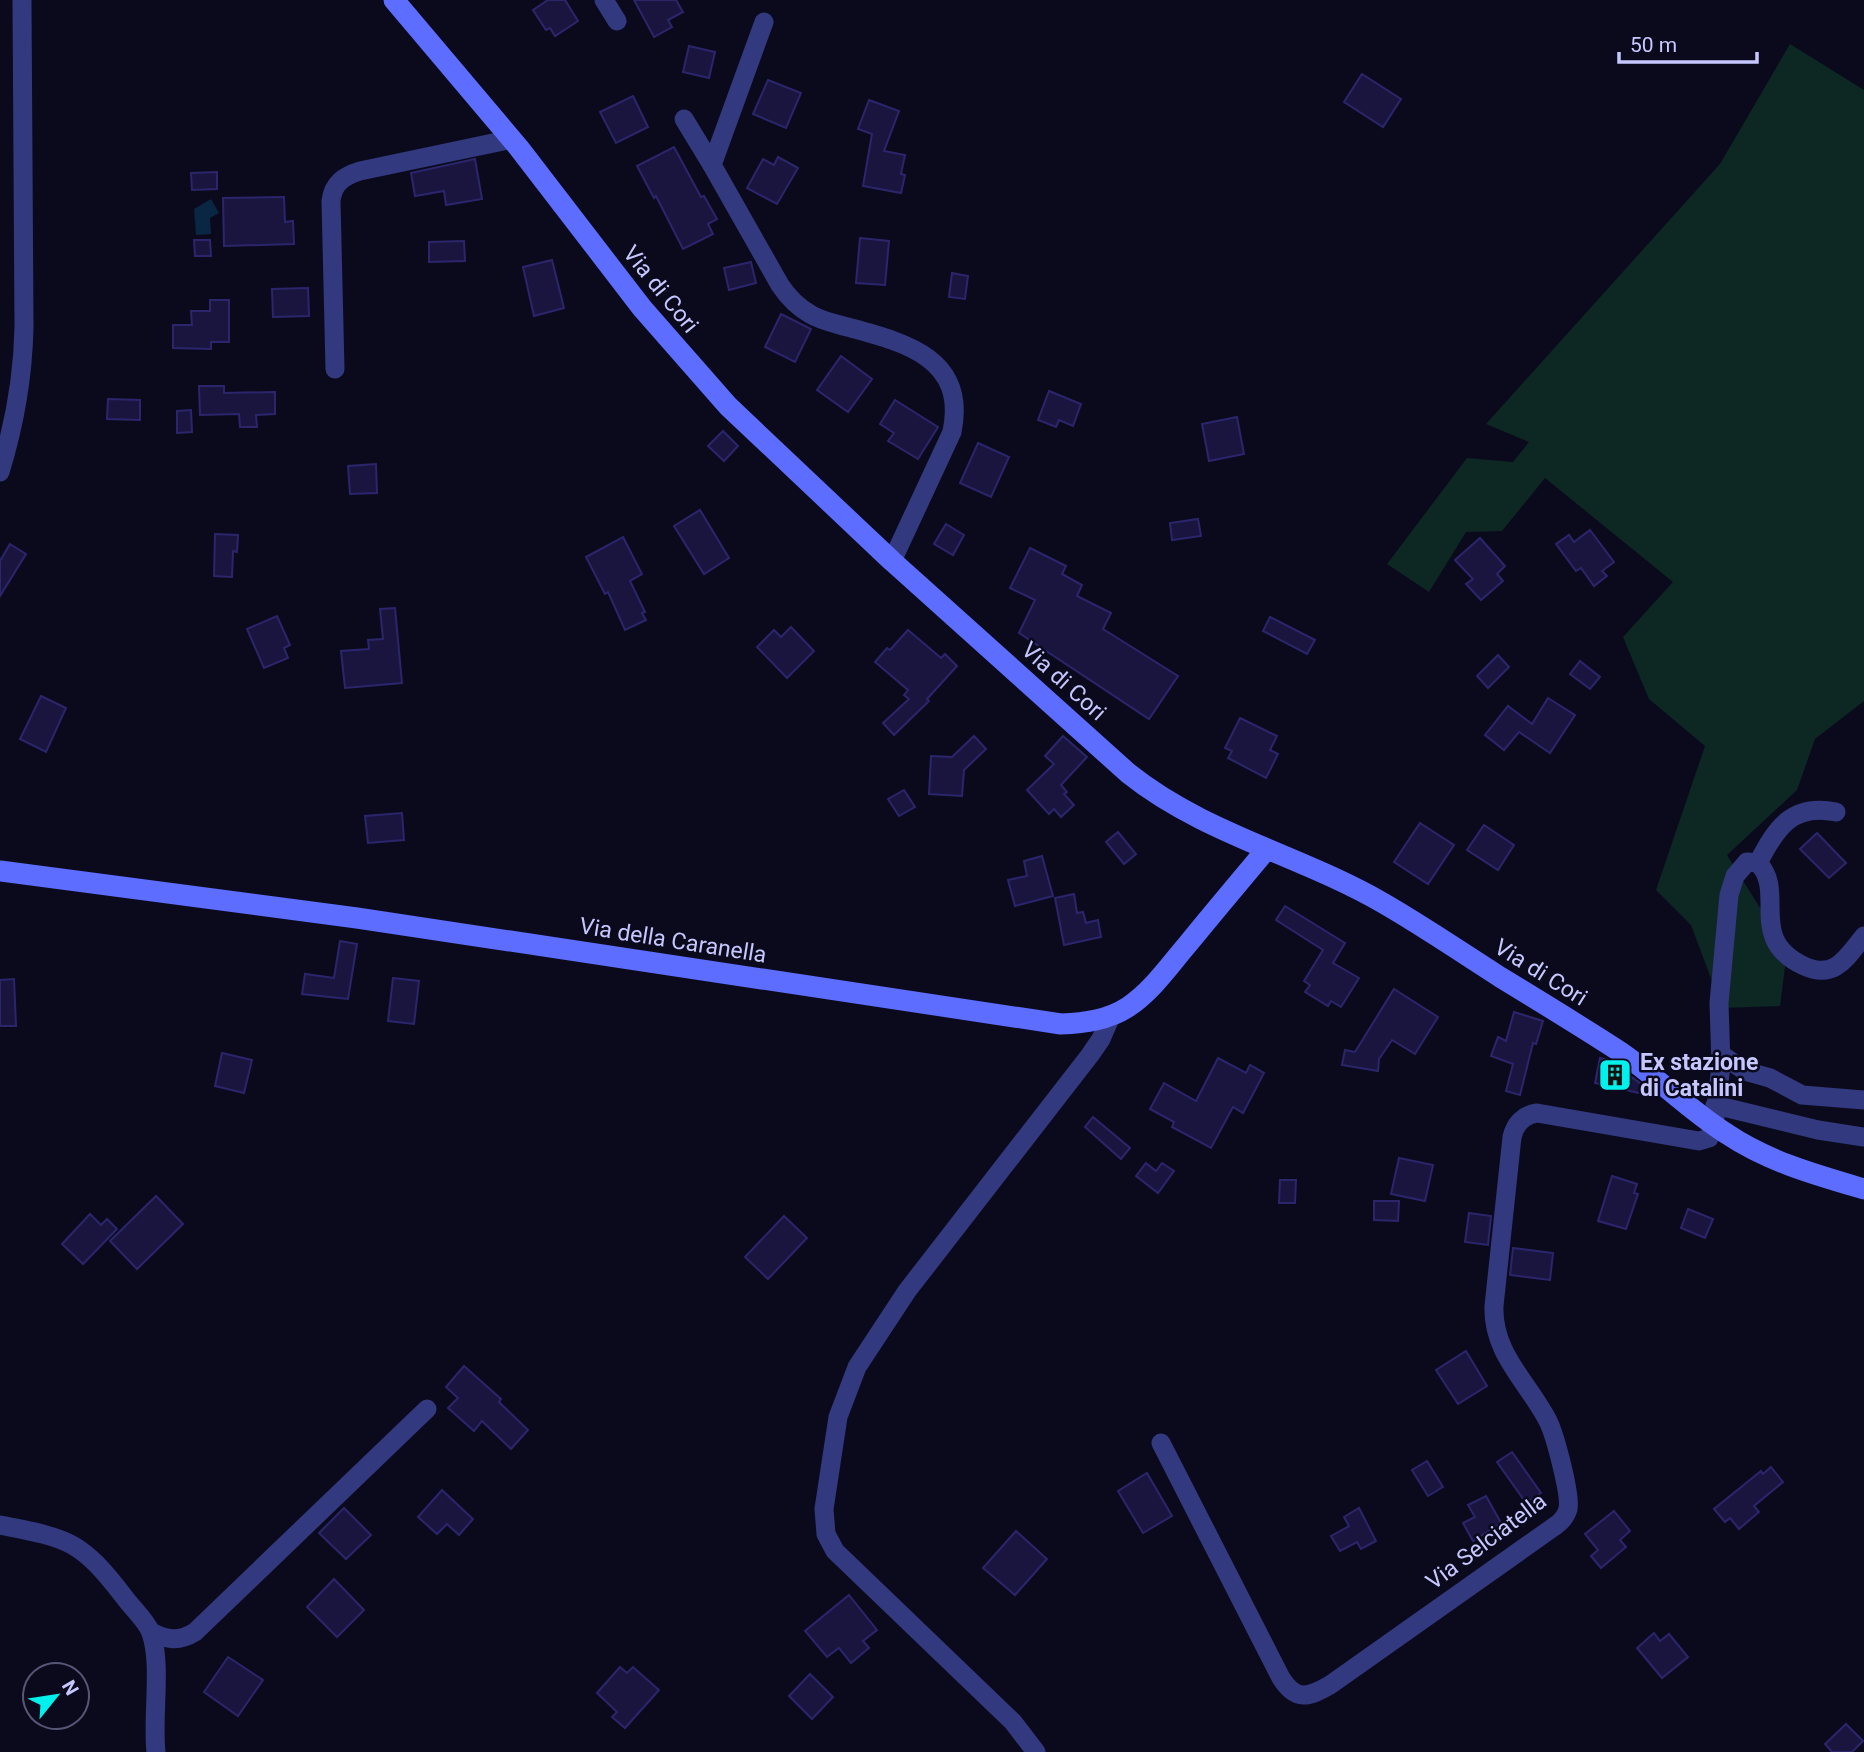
<svg xmlns="http://www.w3.org/2000/svg" width="1864" height="1752" viewBox="0 0 1864 1752" font-family="Roboto,sans-serif">
<style>
.green{fill:#0d2723}
.water{fill:#092642}
.building{fill:#19153f;stroke:#2b266c;stroke-width:2}
.lines{fill:none;stroke-linecap:round;stroke-linejoin:round}
.street{stroke:#32397f;stroke-width:19}
.secondary{stroke:#5d6dff;stroke-width:21}
.labels{text-anchor:middle;stroke-width:5;stroke-linejoin:round;paint-order:stroke}
.street-label{font-size:23px;fill:#c6c7ff;stroke:#0b0a1d}
.poi-label{font-size:23px;font-weight:bold;fill:#c6c7ff;stroke:#0b0a1d;text-anchor:start}
</style>
<rect width="100%" height="100%" fill="#0b0a1d"/>
<!-- green -->
<path class="green" d="M1790,44l74,46v611l-49,38 -18,51 -70,65 60,96 -7,55 -58,2 -31,-83 -35,-35 49,-144 -56,-47 -26,-62 50,-55 -128,-104 -43,53 -36,1 -37,60 -42,-28 80,-106 46,4 16,-20 -43,-18 234,-260z"/>
<!-- water -->
<path class="water" d="M211,199l8,14 -9,5 1,16 -15,1 -2,-26z"/>
<!-- building -->
<g class="building">
<path d="M548,0h17l13,21 -23,15 -5,-8 -4,2 -13,-20z"/>
<path d="M634,0h42l7,12 -15,8 4,7 -18,10z"/>
<path d="M689,46l26,6 -6,26 -26,-6z"/>
<path d="M1362,74l39,25 -18,28 -39,-25z"/>
<path d="M768,80l33,13 -15,35 -33,-14z"/>
<path d="M633,96l15,31 -32,16 -16,-31z"/>
<path d="M869,100l30,11 -15,40 21,4 -4,19 4,1 -4,18 -38,-7 9,-52 -14,-5z"/>
<path d="M674,147l27,50 3,-1 13,23 -9,5 5,10 -30,15 -27,-53 -2,2 -17,-32z"/>
<path d="M778,157l20,11 -21,36 -30,-16 16,-29 11,6z"/>
<path d="M475,159l7,40 -36,6 -2,-14 -29,5 -4,-23z"/>
<path d="M217,172v17l-25,1 -1,-17z"/>
<path d="M284,197l1,25 8,-1 1,23 -70,2 -1,-48z"/>
<path d="M860,238l29,3 -4,44 -29,-2z"/>
<path d="M194,240h16l1,16h-16z"/>
<path d="M464,241l1,20 -36,1v-20z"/>
<path d="M552,260l12,48 -30,8 -11,-49z"/>
<path d="M751,262l5,21 -27,7 -5,-22z"/>
<path d="M952,273l16,3 -3,23 -16,-2z"/>
<path d="M308,288l1,28 -36,1 -1,-28z"/>
<path d="M210,300h19v42h-18v7l-38,-1v-23h19l-1,-14h19z"/>
<path d="M781,314l30,15 -16,33 -30,-15z"/>
<path d="M841,356l31,23 -24,33 -31,-22z"/>
<path d="M199,386h25v7l51,-1v22l-19,1 1,12h-17l-1,-13 -39,1z"/>
<path d="M1049,391l32,13 -8,22 -14,-6 -3,7 -18,-7z"/>
<path d="M108,399l32,1v20l-33,-1z"/>
<path d="M895,400l43,27 -20,32 -30,-18 6,-8 -14,-9z"/>
<path d="M191,410l1,22 -15,1v-22z"/>
<path d="M1237,417l7,37 -35,7 -7,-37z"/>
<path d="M723,431l15,15 -14,15 -16,-15z"/>
<path d="M978,443l31,14 -18,40 -31,-14z"/>
<path d="M376,464l1,29 -27,1 -2,-28z"/>
<path d="M700,510l29,48 -25,16 -30,-48z"/>
<path d="M1198,519l3,17 -29,4 -2,-17z"/>
<path d="M946,524l18,11 -11,20 -19,-11z"/>
<path d="M1590,530l24,32 -12,9 5,5 -13,10 -13,-18 -5,3 -20,-27 13,-9 5,7z"/>
<path d="M215,534l23,1 -1,17 -4,-1 -1,26 -18,-1z"/>
<path d="M623,537l19,37 -12,7 15,31 -3,1 4,7 -21,10 -17,-38 -3,2 -19,-37z"/>
<path d="M1480,538l25,28 -8,8 6,7 -22,19 -15,-16 7,-5 -18,-19z"/>
<path d="M10,544l16,10 -26,42v-35z"/>
<path d="M1030,548l36,18 -4,8 20,11 -5,11 34,17 -8,16 75,47 -29,43 -130,-86 16,-33 -25,-12z"/>
<path d="M395,608l7,75 -57,5 -4,-37 28,-2 -1,-9 15,-1 -3,-30z"/>
<path d="M277,616l13,29 -6,3 4,10 -24,10 -17,-39z"/>
<path d="M1270,617l45,23 -8,14 -44,-23z"/>
<path d="M791,627l23,24 -27,27 -30,-31 17,-17 7,7z"/>
<path d="M908,630l33,28 4,-4 12,12 -30,33 2,2 -35,34 -11,-12 26,-24 -5,-4 4,-5 -33,-28 12,-14 3,2z"/>
<path d="M1498,655l11,12 -21,21 -11,-12z"/>
<path d="M1580,661l20,16 -10,12 -20,-15z"/>
<path d="M41,696l25,12 -20,44 -26,-13z"/>
<path d="M1548,698l27,17 -25,38 -31,-21 -15,18 -19,-15 23,-29 24,18z"/>
<path d="M1240,718l37,18 -7,14 8,4 -12,24 -38,-20 4,-7 -7,-3z"/>
<path d="M974,736l12,13 -22,21 -2,26 -33,-2 2,-38 21,1z"/>
<path d="M1063,736l24,21 -26,28 6,7 -3,2 10,11 -13,12 -7,-8 -5,5 -22,-24 27,-26 -9,-8z"/>
<path d="M904,790l11,17 -16,9 -11,-17z"/>
<path d="M402,813l2,27 -36,3 -3,-27z"/>
<path d="M1420,823l34,22 -26,39 -34,-22z"/>
<path d="M1484,825l30,20 -16,25 -31,-20z"/>
<path d="M1118,832l18,22 -12,10 -18,-22z"/>
<path d="M1817,833l29,30 -17,15 -29,-29z"/>
<path d="M1042,856l11,40 -38,10 -7,-26 19,-4 -3,-15z"/>
<path d="M1074,894l3,19 6,-1 3,11 12,-3 3,17 -37,8 -9,-47z"/>
<path d="M1285,906l60,37 -12,20 26,15 -18,29 -10,-6 -3,5 -23,-14 5,-7 -6,-4 19,-31 -47,-30z"/>
<path d="M340,941l17,3 -9,55 -46,-5 3,-20 29,4z"/>
<path d="M393,978l26,3 -5,43 -26,-3z"/>
<path d="M14,979l2,47h-16v-46z"/>
<path d="M1394,989l44,28 -23,37 -23,-14 -13,19 -1,12 -36,-6 3,-15 10,2z"/>
<path d="M1514,1012l29,9 -7,23 -3,-1 -13,52 -14,-4 7,-27 -22,-8 7,-19 8,4z"/>
<path d="M222,1053l30,7 -8,33 -29,-7z"/>
<path d="M1218,1058l28,15 4,-8 14,8 -21,40 -10,-6 -22,41 -39,-21 2,-5 -24,-13 14,-26 32,18z"/>
<path d="M1600,1058l8,2 33,24 -2,9 -44,-10z"/>
<path d="M1093,1117l37,31 -9,11 -36,-32z"/>
<path d="M1399,1158l34,7 -8,36 -34,-7z"/>
<path d="M1146,1163l10,8 6,-8 12,8 -16,22 -22,-17z"/>
<path d="M1612,1176l25,8 -3,9 4,1 -12,35 -28,-8z"/>
<path d="M1280,1180h16l-1,23h-16z"/>
<path d="M156,1196l27,28 -46,45 -27,-28z"/>
<path d="M1374,1201h25l-1,20 -24,-1z"/>
<path d="M1688,1209l25,10 -8,19 -24,-10z"/>
<path d="M1469,1213l22,3 -3,29 -23,-3z"/>
<path d="M90,1214l11,11 6,-6 10,10 -34,35 -21,-20z"/>
<path d="M784,1216l23,22 -39,41 -23,-22z"/>
<path d="M1513,1248l40,5 -3,27 -40,-5z"/>
<path d="M1466,1351l21,35 -29,18 -22,-34z"/>
<path d="M464,1366l37,33 -2,3 29,28 -17,19 -29,-28 -8,10 -26,-23 10,-10 -12,-11z"/>
<path d="M1512,1452l29,41 -15,10 -29,-41z"/>
<path d="M1427,1461l16,26 -15,9 -16,-26z"/>
<path d="M1771,1467l12,15 -29,24 5,6 -20,17 -9,-11 -5,4 -11,-13 47,-38 2,3z"/>
<path d="M1147,1473l25,43 -29,17 -25,-42z"/>
<path d="M442,1490l31,29 -14,16 -12,-11 -10,10 -19,-17z"/>
<path d="M1486,1496l15,27 -28,18 -10,-18 12,-6 -7,-12z"/>
<path d="M344,1508l27,27 -25,24 -27,-26z"/>
<path d="M1359,1508l17,33 -15,8 -4,-7 -17,9 -9,-15 18,-10 -5,-9z"/>
<path d="M1614,1511l16,20 -10,9 6,7 -25,21 -10,-12 7,-6 -13,-16z"/>
<path d="M1016,1531l31,28 -32,36 -32,-27z"/>
<path d="M334,1579l30,31 -27,27 -30,-30z"/>
<path d="M849,1595l28,35 -14,11 6,7 -18,15 -12,-15 -12,9 -22,-26z"/>
<path d="M1654,1633l6,8 9,-7 19,23 -26,21 -25,-30z"/>
<path d="M228,1657l35,23 -25,36 -34,-24z"/>
<path d="M620,1667l7,6 6,-6 26,23 -34,38 -13,-11 5,-5 -20,-19z"/>
<path d="M810,1674l23,23 -21,22 -23,-23z"/>
<path d="M1846,1724l17,17 -11,11h-20l-7,-8z"/>
</g>
<g class="lines">
<!-- street -->
<g class="street">
<path d="M604,0l13,21"/>
<path d="M764,22l-52,143 68,120c8,12 18,22 30,29 13,8 28,10 41,14 56,15 116,31 101,104l-60,129"/>
<path d="M684,119l28,46"/>
<path d="M335,369l-4,-168c2,-18 13,-25 29,-30l152,-32"/>
<path d="M0,472c15,-49 23,-94 24,-145l-2,-327"/>
<path d="M1758,863c18,-35 34,-60 78,-51"/>
<path d="M1722,1055l23,16 25,7 32,17 62,5"/>
<path d="M1715,1105l103,25 46,7"/>
<path d="M1161,1443l120,235c15,24 28,19 49,7l225,-159c6,-4 11,-10 13,-17 3,-14 -13,-74 -20,-88 -20,-39 -56,-68 -54,-115l18,-169c3,-13 11,-22 25,-24l162,28 10,-3 5,-12 7,-61 -2,-62 10,-108 6,-19 12,-14 11,1c29,29 -12,76 46,103 31,14 42,-8 60,-30"/>
<path d="M0,1525c71,14 80,15 125,73 8,11 22,23 26,35 11,31 1,84 5,119"/>
<path d="M151,1632c16,8 28,10 44,0l232,-223"/>
<path d="M1036,1752l-23,-30 -178,-171 -9,-17 -2,-25 14,-92 19,-50 50,-76 183,-236 11,-16 10,-23"/>
</g>
<!-- secondary -->
<g class="secondary">
<path d="M394,0l125,148 123,160 86,98 164,155 236,212c76,61 172,82 255,130 40,23 78,49 117,74 41,25 82,50 122,76 36,25 67,57 105,81 42,28 89,41 137,55"/>
<path d="M0,871l357,47 704,106c24,-1 47,-4 67,-17 24,-16 41,-41 59,-62 26,-32 53,-64 79,-95"/>
</g>
</g>
<!-- icons -->
<defs>
<symbol id="building-square" viewBox="-11 -11 22 22"><rect x="-9" y="-9" width="18" height="18" rx="4" fill="#00f1eb" stroke="#0b0a1d"/><path d="M-4-6H4V6H1V3H-1V6H-4ZM-2.5-4.3h1.7v1.8h-1.7ZM.8-4.3h1.7v1.8H.8ZM-2.5-1h1.7V.8h-1.7ZM.8-1h1.7V.8H.8Z" fill="#111"/></symbol>
</defs>
<g fill-rule="evenodd">
<use href="#building-square" x="1596" y="1056" width="38" height="38"/>
</g>
<g class="labels">
<!-- street labels -->
<g class="street-label">
<text transform="translate(661 289) rotate(51)" y="8">Via di Cori</text>
<text transform="translate(1064 681) rotate(42)" y="8">Via di Cori</text>
<text transform="translate(673 940) rotate(9)" y="8">Via della Caranella</text>
<text transform="translate(1541 972) rotate(32)" y="8">Via di Cori</text>
<text transform="translate(1486 1541) rotate(-37)" y="8">Via Selciatella</text>
</g>
<!-- poi labels -->
<g class="poi-label">
<text x="1640" y="1070">Ex stazione<tspan x="1640" dy="26">di Catalini</tspan></text>
</g>
</g>
<!-- north arrow -->
<g transform="translate(56 1696) rotate(60)"><circle r="33" fill="#0b0a1d" stroke="#565677" stroke-width="2"/>
<path d="M0-5L12 26L0 18L-12 26Z" fill="#00f1eb"/>
<text y="-10" font-size="19" font-weight="bold" text-anchor="middle" fill="#c6c7ff">N</text>
</g>
<!-- scale -->
<path d="M1619 52v10h138v-10" fill="none" stroke="#c6c7ff" stroke-width="3.5"/>
<text x="1630" y="52" font-size="21" fill="#c6c7ff" stroke="#0b0a1d" stroke-width="5" paint-order="stroke">50 m</text>
</svg>
